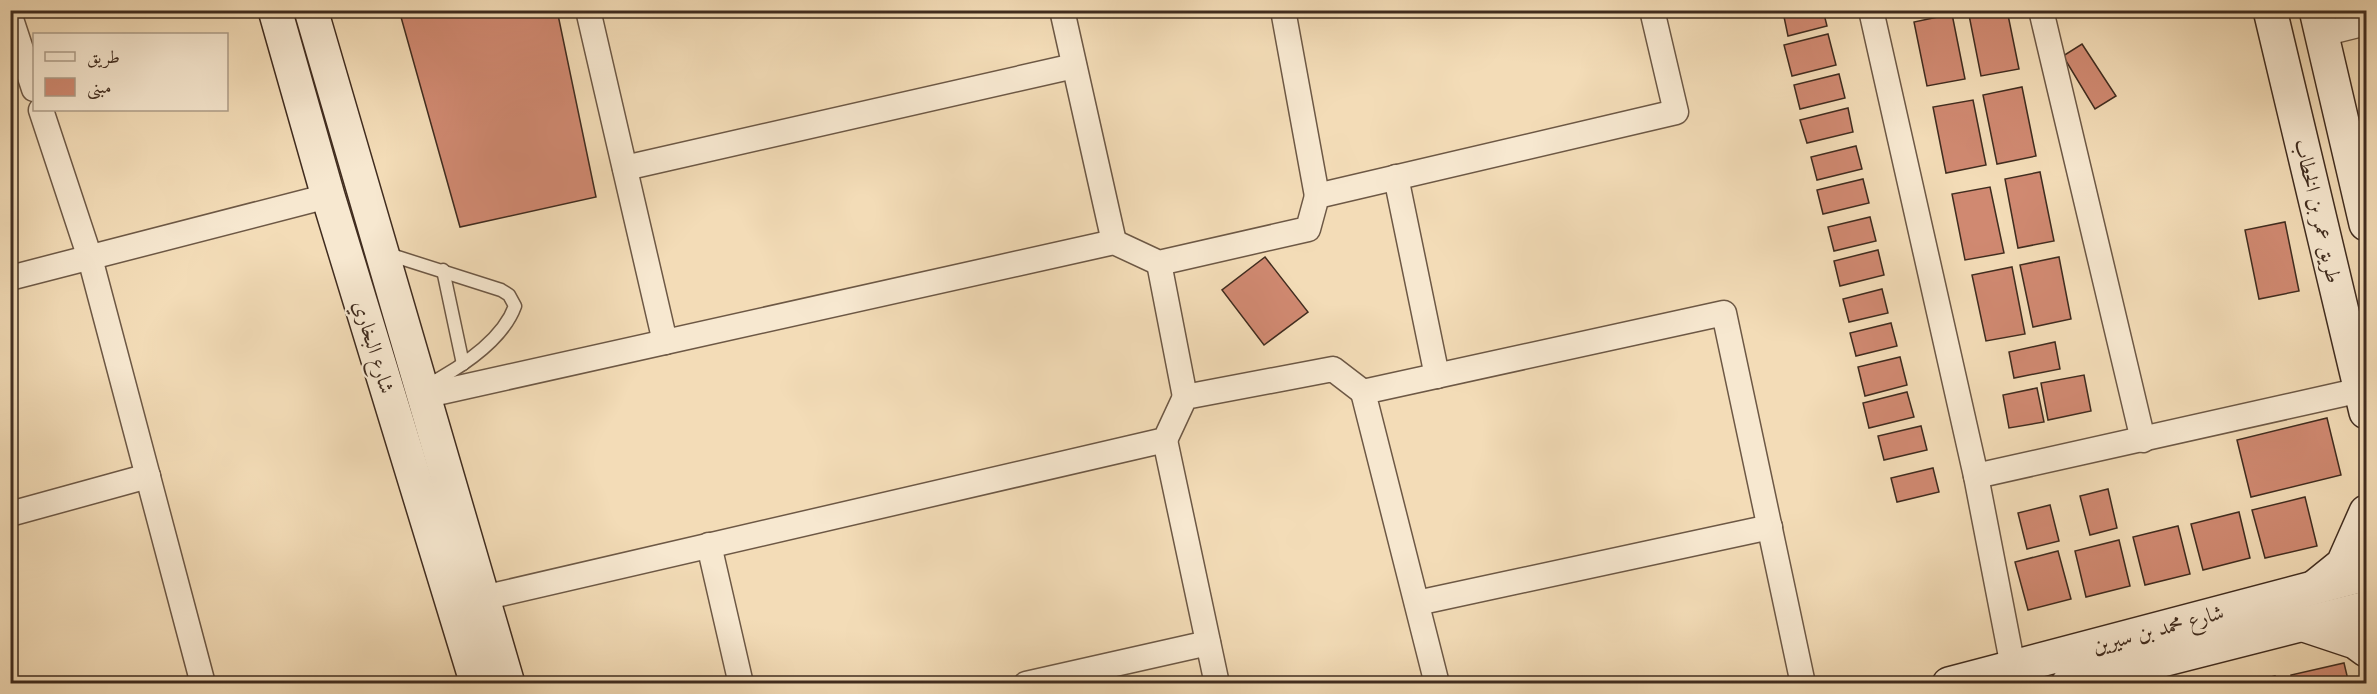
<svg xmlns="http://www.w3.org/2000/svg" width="2377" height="694" viewBox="0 0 2377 694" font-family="'Old Standard TT',Amiri,serif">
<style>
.building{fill:#d08971;stroke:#402c1f;stroke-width:1.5}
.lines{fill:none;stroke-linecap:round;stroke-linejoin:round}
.lane-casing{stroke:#6d5845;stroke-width:15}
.street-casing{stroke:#6d5845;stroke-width:27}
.secondary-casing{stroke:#402c1f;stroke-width:36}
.lane{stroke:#f7e8d0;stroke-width:12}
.street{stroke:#f7e8d0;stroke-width:24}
.secondary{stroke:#f7e8d0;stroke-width:33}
.labels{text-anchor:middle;stroke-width:4.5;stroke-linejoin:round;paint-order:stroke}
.street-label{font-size:21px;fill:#402c1f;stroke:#f7e8d0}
</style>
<rect width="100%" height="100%" fill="#f3dcb7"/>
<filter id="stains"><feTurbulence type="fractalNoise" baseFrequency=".00333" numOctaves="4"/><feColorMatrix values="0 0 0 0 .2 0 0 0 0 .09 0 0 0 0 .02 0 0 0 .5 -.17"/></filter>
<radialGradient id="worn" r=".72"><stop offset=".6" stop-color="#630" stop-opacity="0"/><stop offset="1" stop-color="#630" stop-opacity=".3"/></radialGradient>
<!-- building -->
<g class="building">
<path d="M399,10h158l39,187 -136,30z"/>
<path d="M1790,10h33l4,16 -39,10 -5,-24z"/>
<path d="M1968,10h39l12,59 -38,7z"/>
<path d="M1952,14l13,65 -38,7 -13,-64z"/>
<path d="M1828,34l8,31 -44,11 -8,-31z"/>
<path d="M2082,44l34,52 -21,13 -32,-53z"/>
<path d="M1839,74l6,24 -45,11 -6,-24z"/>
<path d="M2022,87l14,69 -39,8 -14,-69z"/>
<path d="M1973,100l13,65 -40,8 -13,-66z"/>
<path d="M1848,108l5,24 -46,11 -7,-23z"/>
<path d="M1856,146l6,23 -45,11 -6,-23z"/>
<path d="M2040,172l14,69 -36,7 -13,-69z"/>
<path d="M1863,179l6,24 -46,11 -6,-24z"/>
<path d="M1990,187l14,66 -39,7 -13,-66z"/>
<path d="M1870,217l6,24 -42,10 -6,-24z"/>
<path d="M2285,222l14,69 -40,8 -14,-69z"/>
<path d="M1878,250l6,25 -44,11 -6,-25z"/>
<path d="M1265,257l43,55 -44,33 -42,-55z"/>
<path d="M2059,257l12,62 -38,8 -13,-62z"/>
<path d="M2012,267l13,67 -39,7 -14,-66z"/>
<path d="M1882,289l6,24 -39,9 -6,-23z"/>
<path d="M1891,323l6,23 -41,10 -6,-23z"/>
<path d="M2055,342l5,27 -46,9 -5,-26z"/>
<path d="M1900,357l7,28 -42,11 -7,-29z"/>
<path d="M2084,375l7,36 -43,9 -7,-37z"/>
<path d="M2037,388l7,34 -35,6 -6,-33z"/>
<path d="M1907,392l7,25 -45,11 -6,-25z"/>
<path d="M2327,418l14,57 -90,22 -14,-57z"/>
<path d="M1921,426l6,24 -43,10 -6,-24z"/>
<path d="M1933,468l6,24 -42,10 -6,-24z"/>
<path d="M2108,489l9,39 -27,7 -10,-39z"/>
<path d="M2305,497l12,49 -52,12 -13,-48z"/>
<path d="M2050,505l9,36 -32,8 -9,-36z"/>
<path d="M2239,512l11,46 -47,12 -12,-46z"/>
<path d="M2178,526l12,48 -45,11 -12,-48z"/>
<path d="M2119,540l11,46 -44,11 -11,-46z"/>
<path d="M2058,551l13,48 -43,11 -13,-48z"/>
<path d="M2344,663l5,21h-56l-2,-9z"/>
<path d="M2275,676l2,8h-34z"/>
</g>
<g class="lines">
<defs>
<g id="lane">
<path d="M385,253l116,37 8,5 6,11c-13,36 -60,65 -93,82"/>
<path d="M443,270l20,94"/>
</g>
<g id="street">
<path d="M588,10l77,332"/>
<path d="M1062,10l52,232"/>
<path d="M1283,10l34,186"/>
<path d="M1871,10l105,466 37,191"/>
<path d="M2041,10l102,430"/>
<path d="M10,16l24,73"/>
<path d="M2322,34l44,-11"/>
<path d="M41,110l49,148 113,426"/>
<path d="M625,168l449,-102"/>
<path d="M1396,177l41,199"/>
<path d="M1159,263l26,134"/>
<path d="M10,278l318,-82"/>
<path d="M423,396l691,-154 45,21 149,-34 9,-33 359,-84 -24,-102"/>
<path d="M1165,440l52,244"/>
<path d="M1976,476l385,-86"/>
<path d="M10,514l138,-38"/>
<path d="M709,545l32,139"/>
<path d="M483,598l682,-158 20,-43 148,-28 30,23"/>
<path d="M1417,603l353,-76"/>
<path d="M1026,684l182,-41"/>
<path d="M1437,684l-74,-292 361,-79 79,371"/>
</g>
<g id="secondary">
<path d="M275,10l53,186 149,488"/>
<path d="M311,10l197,674"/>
<path d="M2270,10l96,402"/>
<path d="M2316,10l50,214"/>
<path d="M2317,585l26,-21 23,-52"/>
<path d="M2301,624l54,18 11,8"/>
<path d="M1949,684l417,-110"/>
<path d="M2068,684l298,-76"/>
</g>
</defs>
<!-- lane casing -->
<use href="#lane" class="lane-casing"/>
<!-- street casing -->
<use href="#street" class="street-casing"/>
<!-- secondary casing -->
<use href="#secondary" class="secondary-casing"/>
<!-- lane -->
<use href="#lane" class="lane"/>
<!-- street -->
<use href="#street" class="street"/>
<!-- secondary -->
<use href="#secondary" class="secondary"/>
</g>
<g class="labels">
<!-- street labels -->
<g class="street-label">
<text transform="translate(2318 211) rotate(77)" y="7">طريق عمر بن الخطاب</text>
<text transform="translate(374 347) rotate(73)" y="7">شارع البخاري</text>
<text transform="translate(2158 629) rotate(-15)" y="7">شارع محمد بن سيرين</text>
</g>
</g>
<!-- margin -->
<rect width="2377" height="694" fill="none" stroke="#f3dcb7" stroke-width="36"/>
<rect x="12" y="12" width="2353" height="670" fill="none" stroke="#402c1f" stroke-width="3"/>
<rect x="18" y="18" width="2341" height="658" fill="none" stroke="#402c1f" stroke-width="1.5"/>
<!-- legend -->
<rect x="33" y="33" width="195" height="78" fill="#f7e8d0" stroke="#ae9d89" stroke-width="1.5"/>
<rect x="45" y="52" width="30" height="9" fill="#f7e8d0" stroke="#ae9d89" stroke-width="1.5"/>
<text x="87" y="63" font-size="18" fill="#402c1f">طريق</text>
<rect x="45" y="78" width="30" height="18" fill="#d08971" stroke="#ae9d89" stroke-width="1.5"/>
<text x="87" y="93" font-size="18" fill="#402c1f">مبنى</text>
<rect width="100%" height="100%" filter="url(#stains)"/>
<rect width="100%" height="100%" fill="url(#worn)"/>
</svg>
